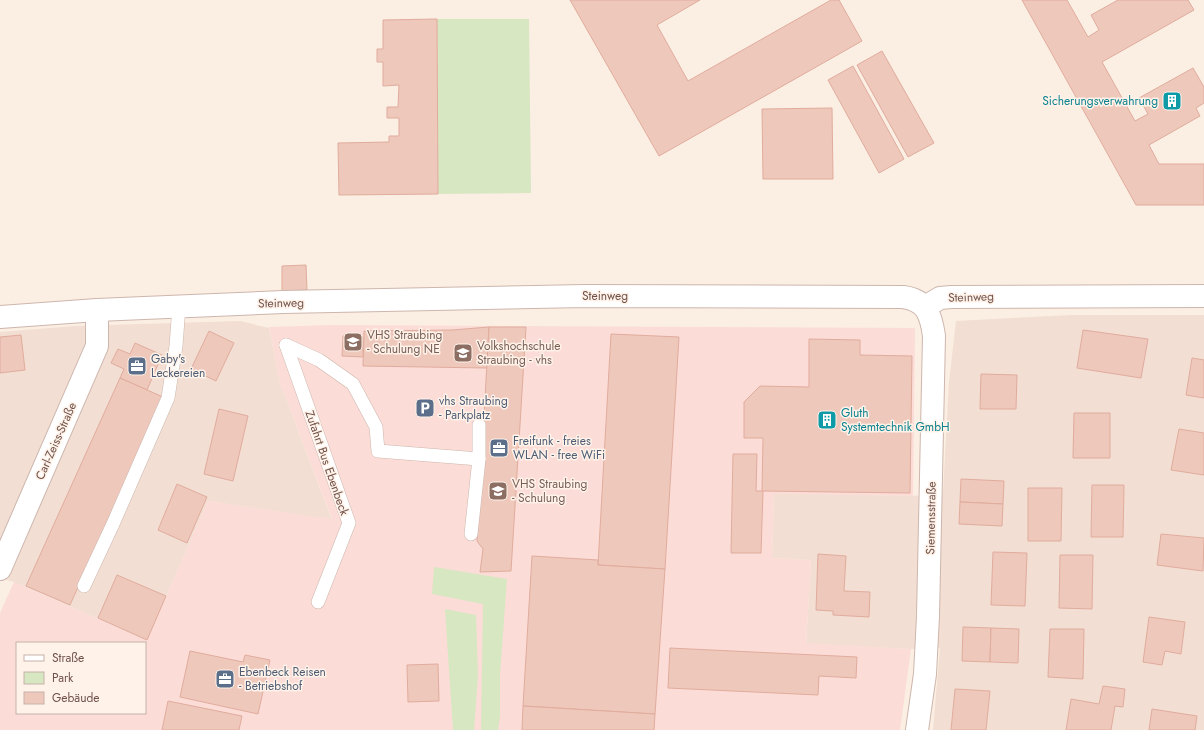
<svg xmlns="http://www.w3.org/2000/svg" width="1204" height="730" viewBox="0 0 1204 730" font-family="Jost,sans-serif">
<style>
.residential{fill:#f2ded2}
.commercial{fill:#fbdcd7;fill-rule:evenodd}
.green{fill:#d7e7c2}
.building{fill:#efc8bc;stroke:#e0ac9d}
.lines{fill:none;stroke-linecap:round;stroke-linejoin:round}
.lane-casing{stroke:#cdb6ad;stroke-width:14}
.street-casing{stroke:#cdb6ad;stroke-width:24}
.lane{stroke:#fff;stroke-width:13}
.street{stroke:#fff;stroke-width:22}
.labels{text-anchor:middle;stroke-width:3;stroke-linejoin:round;paint-order:stroke}
.culture-label{font-size:12px;fill:#0d838f;stroke:#fef2e9;text-anchor:end}
.street-label{font-size:12px;fill:#71524a;stroke:#fef2e9}
.education-label{font-size:12px;fill:#785e54;stroke:#fef2e9;text-anchor:start}
.service-label{font-size:12px;fill:#4e5e75;stroke:#fef2e9;text-anchor:start}
</style>
<rect width="100%" height="100%" fill="#fbeee3"/>
<!-- residential -->
<g class="residential">
<path d="M1071,315h133v415h-271l7,-82 -29,1 -105,-5 5,-84 -39,-2 2,-65 139,3 30,-3 6,-111 7,-61z"/>
<path d="M240,321l29,7 11,55 52,137 -124,-19 -61,139 -133,-58 -14,-4v-246l75,-6z"/>
</g>
<!-- commercial -->
<path class="commercial" d="M331,325l584,3 -2,168 -139,-2 -2,64 39,2 -5,83 105,6 -11,81h-900v-117l14,-31 133,58 61,-139 124,18 -52,-136 -11,-56zM17,643h128v70h-128z"/>
<!-- green -->
<g class="green">
<path d="M437,19h92l2,174 -93,1z"/>
<path d="M434,567l73,12 -7,96v41l-2,14h-17l2,-126 -51,-10z"/>
<path d="M445,609l31,6 2,60 -4,55h-21z"/>
</g>
<!-- building -->
<g class="building">
<path d="M570,0h130l-43,25 31,56 143,-81h8l23,41 -203,115z"/>
<path d="M1022,0h45l21,37 11,-7 -8,-15 27,-15h70l6,10 -92,52 33,59 13,-7 -9,-16 54,-30 11,19v16l-8,5 4,8 -51,29 10,19h45v41h-68z"/>
<path d="M437,19l1,175 -99,1 -1,-52 51,-1v-6h10v-18h-12v-11h11l1,-22 -16,1v-24h-6v-13h6v-29z"/>
<path d="M882,51l52,92 -26,14 -51,-92z"/>
<path d="M853,66l51,93 -25,14 -51,-93z"/>
<path d="M832,108l1,71h-70l-1,-70z"/>
<path d="M306,265l1,25 -25,1v-25z"/>
<path d="M489,327l-2,41 -124,-2 1,-35 88,-1z"/>
<path d="M489,327h37l-15,244 -31,1 3,-23 -6,-8z"/>
<path d="M1083,330l65,9 -7,39 -64,-10z"/>
<path d="M209,331l25,12 -18,38 -25,-12z"/>
<path d="M611,334l68,3 -14,232 -67,-4z"/>
<path d="M21,335l4,35 -25,3v-36z"/>
<path d="M343,336l20,1v20l-21,-1z"/>
<path d="M809,339l51,1v15l52,1 -2,137 -148,-2 1,-53h-19v-36l16,-16 49,1z"/>
<path d="M135,343l27,12 -15,35 -27,-12 4,-9 -13,-6 7,-14 12,5z"/>
<path d="M1192,358l12,2v38l-18,-3z"/>
<path d="M981,374l36,1 -1,34h-36z"/>
<path d="M120,378l43,19 -93,208 -44,-19z"/>
<path d="M219,409l29,7 -15,65 -29,-7z"/>
<path d="M1074,413h36v45h-37z"/>
<path d="M1179,429l25,4v42l-33,-5z"/>
<path d="M733,454h24l-1,37h7l-2,62h-30z"/>
<path d="M961,479l43,2 -1,23 -43,-2z"/>
<path d="M177,484l30,13 -20,46 -29,-13z"/>
<path d="M1092,485h32l-1,52h-32z"/>
<path d="M1028,488h34l-1,53h-33z"/>
<path d="M960,502l43,2 -1,22 -43,-2z"/>
<path d="M1161,534l43,4 -1,33 -46,-6z"/>
<path d="M993,552l34,1 -2,53 -34,-1z"/>
<path d="M818,554l28,2 -2,35 26,1 -1,25 -36,-2v-4l-17,-1z"/>
<path d="M1060,555h33l-1,54 -33,-1z"/>
<path d="M532,556l66,4v5l67,4 -10,145 -132,-8z"/>
<path d="M117,575l49,21 -19,44 -49,-22z"/>
<path d="M1149,617l36,5 -4,32 -16,-3 -3,14 -19,-3z"/>
<path d="M963,627l28,1 -1,34 -28,-1z"/>
<path d="M991,628l28,1 -1,34 -28,-1z"/>
<path d="M1050,629h34l-1,50 -35,-2z"/>
<path d="M670,648l187,9 -1,21 -37,-2 -1,19 -150,-7z"/>
<path d="M190,651l53,11 2,-7 25,5 -12,54 -78,-17z"/>
<path d="M438,664l1,37 -31,1 -1,-37z"/>
<path d="M1103,686l22,3 -2,18 -8,-1 -4,24h-45l5,-31 28,5z"/>
<path d="M955,689l35,2 -4,39h-35z"/>
<path d="M168,701l74,15 -3,14h-77z"/>
<path d="M523,706l132,8 -1,16h-132z"/>
<path d="M1152,709l45,7 -2,14h-46z"/>
</g>
<g class="lines">
<defs>
<g id="lane">
<path d="M286,345l33,15 34,24 23,43 2,24 101,8 -8,75"/>
<path d="M286,345l63,178 -31,79"/>
<path d="M479,459v-34"/>
<path d="M84,586l29,-62 55,-126 8,-52 3,-40"/>
</g>
<g id="street">
<path d="M925,307l15,-9 11,-1 253,-1"/>
<path d="M0,317l97,-7 186,-8 302,-6 318,1c23,3 28,17 31,39l-6,280 -3,58 -8,56"/>
<path d="M0,569l97,-223v-36"/>
</g>
</defs>
<!-- lane casing -->
<use href="#lane" class="lane-casing"/>
<!-- street casing -->
<use href="#street" class="street-casing"/>
<!-- lane -->
<use href="#lane" class="lane"/>
<!-- street -->
<use href="#street" class="street"/>
</g>
<!-- icons -->
<defs>
<symbol id="building-square" viewBox="-11 -11 22 22"><rect x="-9" y="-9" width="18" height="18" rx="4" fill="#0f9aa8" stroke="#fef2e9"/><path d="M-4-6H4V6H1V3H-1V6H-4ZM-2.5-4.3h1.7v1.8h-1.7ZM.8-4.3h1.7v1.8H.8ZM-2.5-1h1.7V.8h-1.7ZM.8-1h1.7V.8H.8Z" fill="#fff"/></symbol>
<symbol id="university-square" viewBox="-11 -11 22 22"><rect x="-9" y="-9" width="18" height="18" rx="4" fill="#8d6e63" stroke="#fef2e9"/><path d="M0-5L7-2L0 1L-7-2ZM-4 1L0 2.5L4 1V4Q0 6-4 4Z" fill="#fff"/></symbol>
<symbol id="office-square" viewBox="-11 -11 22 22"><rect x="-9" y="-9" width="18" height="18" rx="4" fill="#5c6f8a" stroke="#fef2e9"/><path d="M-6-3h4V-5.5h4V-3h4V5H-6ZM-1-4.5V-3h2v-1.5ZM-6 0V1H6V0Z" fill="#fff"/></symbol>
<symbol id="parking-square" viewBox="-11 -11 22 22"><rect x="-9" y="-9" width="18" height="18" rx="4" fill="#5c6f8a" stroke="#fef2e9"/><path d="M-3.5-5.5H1a3.5 3.5 0 0 1 0 7H-1V5.5H-3.5ZM-1-3.4V-.6H.8a1.4 1.4 0 0 0 0-2.8Z" fill="#fff"/></symbol>
<symbol id="school-square" viewBox="-11 -11 22 22"><rect x="-9" y="-9" width="18" height="18" rx="4" fill="#8d6e63" stroke="#fef2e9"/><path d="M0-5L7-2L0 1L-7-2ZM-4 1L0 2.5L4 1V4Q0 6-4 4Z" fill="#fff"/></symbol>
</defs>
<g fill-rule="evenodd">
<use href="#building-square" x="1161" y="90" width="22" height="22"/>
<use href="#university-square" x="342" y="331" width="22" height="22"/>
<use href="#university-square" x="452" y="342" width="22" height="22"/>
<use href="#office-square" x="126" y="355" width="22" height="22"/>
<use href="#parking-square" x="414" y="397" width="22" height="22"/>
<use href="#building-square" x="816" y="409" width="22" height="22"/>
<use href="#office-square" x="488" y="437" width="22" height="22"/>
<use href="#school-square" x="487" y="480" width="22" height="22"/>
<use href="#office-square" x="214" y="668" width="22" height="22"/>
</g>
<g class="labels">
<!-- culture labels -->
<g class="culture-label">
<text x="1158" y="105">Sicherungsverwahrung</text>
<text x="841" y="417" text-anchor="start">Gluth<tspan x="841" dy="14">Systemtechnik GmbH</tspan></text>
</g>
<!-- street labels -->
<g class="street-label">
<text x="605" y="300">Steinweg</text>
<text transform="translate(971 297) rotate(-2)" y="4">Steinweg</text>
<text transform="translate(281 303) rotate(-1)" y="4">Steinweg</text>
<text transform="translate(56 441) rotate(-66)" y="4">Carl-Zeiss-Straße</text>
<text transform="translate(327 463) rotate(71)" y="4">Zufahrt Bus Ebenbeck</text>
<text transform="translate(931 518) rotate(-89)" y="4">Siemensstraße</text>
</g>
<!-- education labels -->
<g class="education-label">
<text x="367" y="339">VHS Straubing<tspan x="367" dy="14">- Schulung NE</tspan></text>
<text x="477" y="350">Volkshochschule<tspan x="477" dy="14">Straubing - vhs</tspan></text>
<text x="512" y="488">VHS Straubing<tspan x="512" dy="14">- Schulung</tspan></text>
</g>
<!-- service labels -->
<g class="service-label">
<text x="151" y="363">Gaby's<tspan x="151" dy="14">Leckereien</tspan></text>
<text x="439" y="405">vhs Straubing<tspan x="439" dy="14">- Parkplatz</tspan></text>
<text x="513" y="445">Freifunk - freies<tspan x="513" dy="14">WLAN - free WiFi</tspan></text>
<text x="239" y="676">Ebenbeck Reisen<tspan x="239" dy="14">- Betriebshof</tspan></text>
</g>
</g>
<!-- legend -->
<rect x="16" y="642" width="130" height="72" fill="#fef2e9" stroke="#c6b2a9"/>
<rect x="24" y="655" width="20" height="6" fill="#ffffff" stroke="#c6b2a9"/>
<text x="52" y="662" font-size="12" fill="#71524a">Straße</text>
<rect x="24" y="672" width="20" height="12" fill="#d7e7c2" stroke="#c6b2a9"/>
<text x="52" y="682" font-size="12" fill="#71524a">Park</text>
<rect x="24" y="692" width="20" height="12" fill="#efc8bc" stroke="#c6b2a9"/>
<text x="52" y="702" font-size="12" fill="#71524a">Gebäude</text>
</svg>
